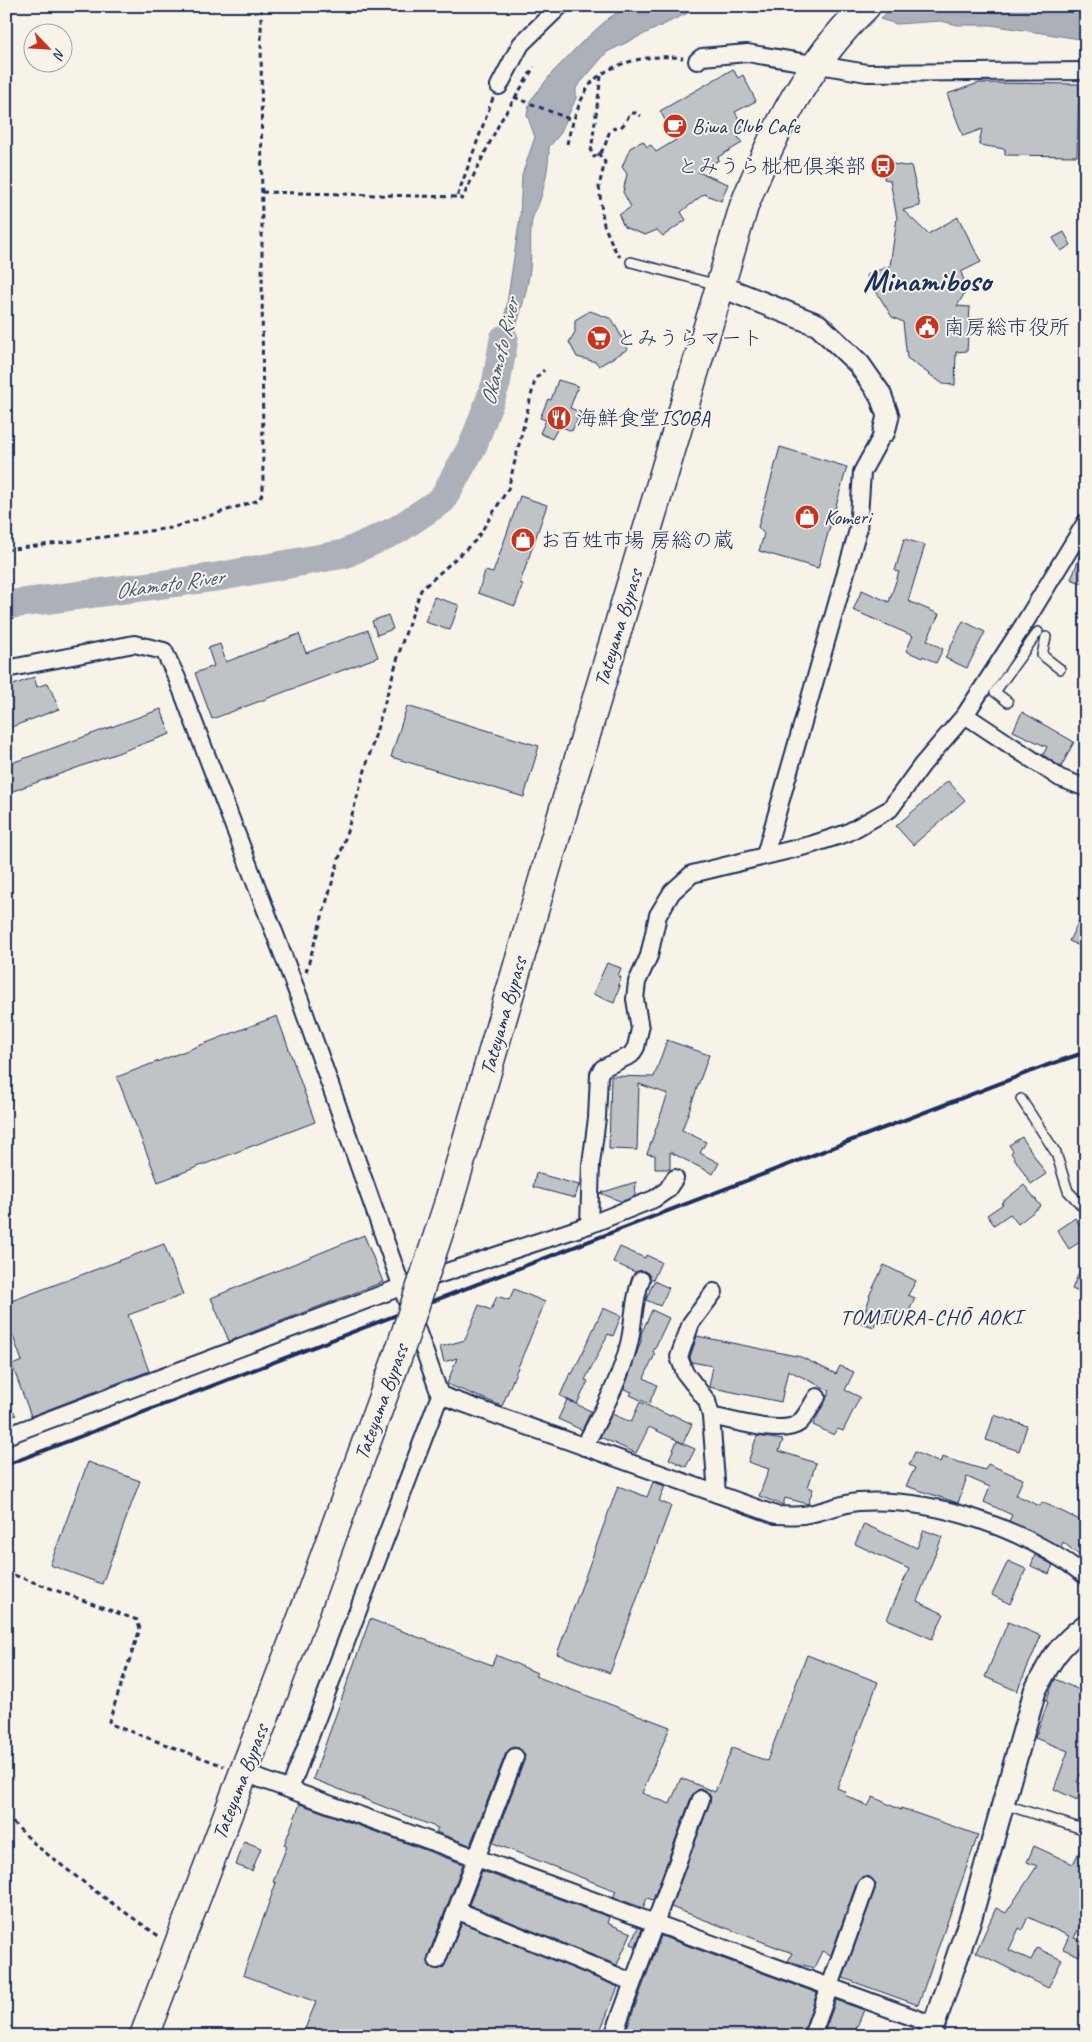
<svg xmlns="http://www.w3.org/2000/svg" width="1092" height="2042" viewBox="0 0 1092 2042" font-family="Caveat,'Klee One',sans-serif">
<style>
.water{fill:#acb0b9;stroke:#727c95}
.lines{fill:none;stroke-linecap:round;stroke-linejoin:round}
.river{stroke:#acb0b9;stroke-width:29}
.building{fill:#c0c3c5;stroke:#1b2f5e}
.service-casing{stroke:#1b2f5e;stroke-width:12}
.minor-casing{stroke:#1b2f5e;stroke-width:20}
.tertiary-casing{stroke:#1b2f5e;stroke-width:25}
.trunk-casing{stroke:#1b2f5e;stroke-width:31}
.path{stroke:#1b2f5e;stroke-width:3;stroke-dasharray:5 4;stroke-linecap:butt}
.service{stroke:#f7f3e8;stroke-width:9}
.minor{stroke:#f7f3e8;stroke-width:16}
.tertiary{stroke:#f7f3e8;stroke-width:21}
.trunk{stroke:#f7f3e8;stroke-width:28}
.rail{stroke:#1b2f5e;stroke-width:4}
.trunk-bridge-casing{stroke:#1b2f5e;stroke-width:31;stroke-linecap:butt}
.trunk-bridge{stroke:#f7f3e8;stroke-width:28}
.labels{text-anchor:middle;stroke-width:4;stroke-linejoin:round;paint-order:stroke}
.poi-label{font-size:21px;fill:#1b2f5e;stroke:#f7f3e8;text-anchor:start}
.street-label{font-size:21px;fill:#1b2f5e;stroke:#f7f3e8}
.water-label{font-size:22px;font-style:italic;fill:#465679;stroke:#f7f3e8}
.neighbourhood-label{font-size:22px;letter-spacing:1px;fill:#1b2f5e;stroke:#f7f3e8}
.town-label{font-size:31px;font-weight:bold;fill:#1b2f5e;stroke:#f7f3e8}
</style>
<rect width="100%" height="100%" fill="#f7f3e8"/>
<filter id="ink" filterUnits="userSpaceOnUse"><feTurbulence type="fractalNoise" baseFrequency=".02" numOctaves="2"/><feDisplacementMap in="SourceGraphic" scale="10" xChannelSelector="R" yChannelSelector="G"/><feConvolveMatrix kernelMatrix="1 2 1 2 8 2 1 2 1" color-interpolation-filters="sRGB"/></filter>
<g filter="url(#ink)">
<!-- water -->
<g class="water">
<path d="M627,6h75l-95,46 -31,36v10l-16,36 -11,13c0,18 -4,38 -10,56 -2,6 -6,11 -7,17 -3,17 0,32 -2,49 -5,38 -20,74 -33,110l-1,-20 9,-42 15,-100 2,-42 13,-38 -8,-22 3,-14 23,-29 27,-28 29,-26z"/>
<path d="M894,6h187l5,1v33l-95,-15h-33l-17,-4 -45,3 -16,-5z"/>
</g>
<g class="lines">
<!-- river -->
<path class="river" d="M6,605l211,-28 127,-23 53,-24 45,-30 31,-55 23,-61 8,-45"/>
</g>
<!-- building -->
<g class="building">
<path d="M733,69l5,9 5,-3 13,26 -21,11 8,15 -8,5 7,11 -24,14 1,3 -21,12 30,12 -7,17 -17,-7 -23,18 5,8 -23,16 -6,-6 -12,5 -21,-8 -5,-12 12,-8 -8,-15 4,-18 -5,-7 8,-19 13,-7 4,6 4,-2 5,7 20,-12 -16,-29z"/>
<path d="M979,83l100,1 -2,72 -72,-1v-6l-26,-4 3,-16 -19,7 -16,-42z"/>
<path d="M887,163l18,3 6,-1 9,41 -17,4 25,24 30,-17 23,45 -20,10 6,17 -10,17 13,1 -3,44 -11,1 -1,33 -12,-1 -36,-26 -4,-36 -11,-5 -26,-42 24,-9 7,-48 -7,-38 -6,-1z"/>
<path d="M1064,232l7,13 -10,6 -8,-13z"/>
<path d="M590,311l22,8 16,30 -29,17 -3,-4 -19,-5 -8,-15 6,-10v-12z"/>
<path d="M558,380l20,6 -8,22 10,4 -8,19 -13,-5 -7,13 -12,-6 6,-13 -6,-2 8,-19 3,1z"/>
<path d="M780,447l67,20 -29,101 -59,-17 5,-17 -6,-7z"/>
<path d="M520,496l27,9 -27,78 3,1 -8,22 -37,-13 7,-22 8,2z"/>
<path d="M904,539l21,6 -17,56 31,13 -12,26 16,9 -7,14 -13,-7 -1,2 -16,-7 7,-15 -60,-26 9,-20 27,12 10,-30 -4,-1z"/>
<path d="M1085,544h1v41l-15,-6z"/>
<path d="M434,597l25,8 -9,25 -25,-8z"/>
<path d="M388,615l5,14 -16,6 -5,-14z"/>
<path d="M963,621l22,11 -18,36 -22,-10z"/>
<path d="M368,630l10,27 -166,62 -17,-46 19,-7 -6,-18 12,-4 6,18 73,-28 7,19z"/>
<path d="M34,677l3,10 11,-4 11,26 -53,20v-41z"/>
<path d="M407,706l132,40 -15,51 -133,-40z"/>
<path d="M161,709l9,25 -157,57 -7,-20v-6z"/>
<path d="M1022,712l52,30 -13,25 -18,-12 4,-8 -34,-16z"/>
<path d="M948,781l17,19 -52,45 -17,-19z"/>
<path d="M1086,906v43l-17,-8z"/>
<path d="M607,963l14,5 -3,8 3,1 -3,9h2l-6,17 -21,-9z"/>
<path d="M277,1016l38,106 -157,60 -41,-105z"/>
<path d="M667,1040l42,15 -27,75 24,12 -6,11 19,10 -6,11 -43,-22v17h-15v-14l-8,-1 21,-60 -29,-10 -2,66 -28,-1 2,-73 43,1z"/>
<path d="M1022,1137l24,37 -15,10 -20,-31 2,-2 -4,-6z"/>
<path d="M536,1173l43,12 -4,13 -42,-11z"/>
<path d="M636,1182l-1,14 -9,4 -6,1 -20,-8z"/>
<path d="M1024,1185l17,21 -23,18 -8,-10 -16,11 -7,-10 16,-11 -2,-1z"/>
<path d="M1075,1218l11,17v3l-17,11 -12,-19z"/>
<path d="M364,1235l19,47 -154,59 -18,-43z"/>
<path d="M164,1244l19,51 -55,20 21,56 -118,45 -19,-51 10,-4 -16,-44v-14z"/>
<path d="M620,1247l25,11 1,-3 15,7 -8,18 -8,-9 -10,1 -22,-10z"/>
<path d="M1086,1256v39l-14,-6z"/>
<path d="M884,1265l32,16 -8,14 7,3 -8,18 -12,-5 -6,13 -12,-6 -3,9 -13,-4 9,-26 -1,-1z"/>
<path d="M654,1281l15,7 -9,18 -14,-6z"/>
<path d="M514,1289l31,13 -43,104 -55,-22 10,-26 -13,4 -4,-15 25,-7 14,-35 12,5 6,-14 12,4z"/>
<path d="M603,1308l18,8 -8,20 -5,-2 -23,46 3,1 -11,23 -17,-8 10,-23 2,1 10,-20z"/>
<path d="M652,1310l17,8 -16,34 2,2 -11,24 13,7 -8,19 -19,-9 2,-3 -8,-3 17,-48v-7z"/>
<path d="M697,1336l104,21 35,17 4,-8 14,6 -9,18 15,7 -17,34 -5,-2 -4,6 -21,-10 17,-34 -42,-21 -7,32 -72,-15 4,-21 -22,-4 -1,-5z"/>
<path d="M567,1400l24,11 -9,19 -24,-11z"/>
<path d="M640,1402l30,14 1,-2 21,10 -9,19 -34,-16 -13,26 -36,-16 12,-23 19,8z"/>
<path d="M994,1415l33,11 -8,25 -33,-11z"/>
<path d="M757,1436l26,4 -4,11 37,12 -8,24 5,2 -5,15 -23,-6 -2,7 -24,-9 10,-27 -21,-7z"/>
<path d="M677,1441l18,8 -9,18 -17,-8z"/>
<path d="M915,1452l25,11 2,-6 43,13 3,-6 35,15 -7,16 24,11 2,-4 44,21v38l-23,-19 -2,5 -52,-26 3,-6 -28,-13 6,-15 -23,-10 -9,26 -52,-17 9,-18 -6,-3z"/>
<path d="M88,1462l52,19 -38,103 -52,-19z"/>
<path d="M653,1482l12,4 -6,15 12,5 -61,167 -53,-19 61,-168 29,11z"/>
<path d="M864,1524l53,24 7,-18 18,7 -25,64 27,13 -12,25 -45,-20 22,-50 -54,-25z"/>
<path d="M1035,1555l18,10 -4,9 -18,-8z"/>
<path d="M1008,1561l18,8 -16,35 -18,-9z"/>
<path d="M370,1619l122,46 4,-10 41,18 -2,3 135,51 -28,66 28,11 11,-26 34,14 17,-44 35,13 40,-106 71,27 -41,106 9,4 -1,3 23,11 5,-9 28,13v-2l77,27 -60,170 -75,-27 32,-89 1,-5 -6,-7 -6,-1 -7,6 -26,73 -9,-4 -8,17 -26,-7 4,-8 -121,-46 39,-105 1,-5 -6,-7 -6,-1 -7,6 -39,105 -6,-2 -4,10 -30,-11 3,-6 -123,-48 31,-82 1,-6 -6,-7 -6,-1 -7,6 -36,92 -34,-13 2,-4 -125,-49z"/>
<path d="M1008,1622l33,14 -24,55 -32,-14z"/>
<path d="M1055,1679l31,14v70l-9,19 7,3 -7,15 -23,-11 14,-38 -33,-13 13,-36 -2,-1z"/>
<path d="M300,1804l163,60 -35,92 1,10 5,3 10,-2 18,-44 156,64 -20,49h-296l14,-34 -73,-27 33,-92 -3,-1 14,-36 -3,-1z"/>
<path d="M1086,1838v75l-12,25 11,5 -6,13 -16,-7 6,-13 -41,-19 -6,13 -3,-2 -10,22 22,10 6,-12 25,12 -14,28 -72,-36 20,-44 10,5 31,-47 -10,-4 7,-16 39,18z"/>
<path d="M244,1841l17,7 -9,23 -16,-6z"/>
<path d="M482,1871l127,46 -2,6 24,10 -14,32 -148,-60z"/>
<path d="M638,1927l4,2 -6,17 -5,-2z"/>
<path d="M661,1936l156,57 -15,43h-178z"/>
<path d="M836,2000l28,10 -11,26h-14l-14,-6z"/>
</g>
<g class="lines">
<defs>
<g id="service">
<path d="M631,262l87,23"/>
<path d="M1046,637l-4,18 18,14"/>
<path d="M1008,702l-13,-10 43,-60"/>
<path d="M1021,1099l35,54 12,38 18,19"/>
<path d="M1003,1804l83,26"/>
</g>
<g id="minor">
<path d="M697,61l5,-4 45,-4 120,20 219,-2"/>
<path d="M499,86l22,-42 39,-38"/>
<path d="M6,669l128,-25 30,7 13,27 122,319 141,398 -150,394"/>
<path d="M965,715l95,63 26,10"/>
<path d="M765,855l93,-325 4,-58 22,-40"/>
<path d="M589,1225l2,-61 6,-46 2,-44 4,-6 28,-13 5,-8 4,-18 -5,-30 2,-17 12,-26 9,-41 14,-23 20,-18 118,-29 37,-12 43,-24 32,-44 43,-50 59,-91 62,-102"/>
<path d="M714,1292l-23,31 -12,34 6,16 22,28 4,15 6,78"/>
<path d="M440,1395l336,120c9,0 18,1 27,0 18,-2 36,-11 55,-13 78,-5 167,27 228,74"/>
<path d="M711,1416c20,4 71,20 88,7 7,-6 13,-19 18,-26"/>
<path d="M6,1436l395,-149 188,-62 65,-26 13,-9 8,-12"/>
<path d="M584,1447c17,-33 36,-66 45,-103 5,-21 4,-43 12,-64"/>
<path d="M244,1773l690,252"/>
<path d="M456,1910l176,72"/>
<path d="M437,1960l78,-203"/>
<path d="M613,2036l88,-237"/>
<path d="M812,2036l54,-150"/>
</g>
<g id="tertiary">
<path d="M720,286l98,39 41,39 21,30 8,22 -4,16"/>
<path d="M930,2036l41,-119 64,-226c15,-30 23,-45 51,-66"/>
</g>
<g id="trunk">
<path d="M559,825l185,-619c29,-74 64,-144 122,-200"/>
<path d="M144,2036l161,-426"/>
</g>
</defs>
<!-- service casing -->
<use href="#service" class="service-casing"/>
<!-- minor casing -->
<use href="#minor" class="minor-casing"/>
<!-- tertiary casing -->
<use href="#tertiary" class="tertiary-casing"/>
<!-- trunk casing -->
<use href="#trunk" class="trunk-casing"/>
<!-- path -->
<g class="path">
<path d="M601,76l-10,76 3,5c2,-2 5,-3 7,-5 9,-10 3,-25 20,-25l4,-4 5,-10h6l5,3"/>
<path d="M514,97l58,23"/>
<path d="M493,98l-36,99 5,2 38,-77 34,-55"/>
<path d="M567,144c4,-18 14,-51 27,-64 23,-20 60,-26 89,-22"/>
<path d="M598,153l7,9 -6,24 3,26 2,13 10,23 6,9"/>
<path d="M262,192l195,5"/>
<path d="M6,550l165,-22 88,-28 4,-8 -2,-486"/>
<path d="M306,972l97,-332 18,-50 55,-50 32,-51 26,-105 3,-7 7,-7"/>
<path d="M6,1395l9,22"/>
<path d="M6,1572l131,48 3,9 -31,92 1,3 114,42"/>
<path d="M6,1816l32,31 57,44 65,46"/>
</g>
<!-- service -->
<use href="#service" class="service"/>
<!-- minor -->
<use href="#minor" class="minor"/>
<!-- tertiary -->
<use href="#tertiary" class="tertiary"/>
<!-- trunk -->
<use href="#trunk" class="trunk"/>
<!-- rail -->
<path class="rail" d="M6,1465l1039,-399 41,-14"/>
<defs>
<path id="trunk-bridge" d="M305,1610l95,-260 47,-142 112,-383"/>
</defs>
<!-- trunk-bridge casing -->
<use href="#trunk-bridge" class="trunk-bridge-casing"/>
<!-- trunk-bridge -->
<use href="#trunk-bridge" class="trunk-bridge"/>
</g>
</g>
<!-- icons -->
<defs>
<symbol id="cafe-disc" viewBox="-11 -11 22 22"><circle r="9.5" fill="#c8321e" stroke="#f7f3e8"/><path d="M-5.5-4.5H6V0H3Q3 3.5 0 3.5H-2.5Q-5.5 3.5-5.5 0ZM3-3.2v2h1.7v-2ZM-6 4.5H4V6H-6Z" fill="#fff"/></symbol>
<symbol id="bus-disc" viewBox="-11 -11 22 22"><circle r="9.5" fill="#c8321e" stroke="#f7f3e8"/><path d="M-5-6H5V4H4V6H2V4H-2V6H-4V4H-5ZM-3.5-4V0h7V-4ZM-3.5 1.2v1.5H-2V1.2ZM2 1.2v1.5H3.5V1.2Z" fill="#fff"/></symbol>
<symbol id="civic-disc" viewBox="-11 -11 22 22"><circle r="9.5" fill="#c8321e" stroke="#f7f3e8"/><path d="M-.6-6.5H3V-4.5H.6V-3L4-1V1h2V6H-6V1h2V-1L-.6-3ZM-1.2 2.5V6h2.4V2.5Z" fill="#fff"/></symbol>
<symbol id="supermarket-disc" viewBox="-11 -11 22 22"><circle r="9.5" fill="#c8321e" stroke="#f7f3e8"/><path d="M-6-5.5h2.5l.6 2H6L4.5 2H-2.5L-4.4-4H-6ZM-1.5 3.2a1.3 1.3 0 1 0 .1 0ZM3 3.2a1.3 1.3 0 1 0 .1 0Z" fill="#fff"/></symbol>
<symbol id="restaurant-disc" viewBox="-11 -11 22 22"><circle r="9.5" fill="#c8321e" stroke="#f7f3e8"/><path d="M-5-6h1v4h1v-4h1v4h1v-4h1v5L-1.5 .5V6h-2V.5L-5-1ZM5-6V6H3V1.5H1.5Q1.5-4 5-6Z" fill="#fff"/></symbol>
<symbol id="shop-disc" viewBox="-11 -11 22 22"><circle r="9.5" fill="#c8321e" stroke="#f7f3e8"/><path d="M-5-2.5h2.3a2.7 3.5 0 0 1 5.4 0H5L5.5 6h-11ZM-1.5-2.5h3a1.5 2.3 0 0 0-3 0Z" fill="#fff"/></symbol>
</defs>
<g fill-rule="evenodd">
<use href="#cafe-disc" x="661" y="112" width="28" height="28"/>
<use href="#bus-disc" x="869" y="152" width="28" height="28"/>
<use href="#civic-disc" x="913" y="313" width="28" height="28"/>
<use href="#supermarket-disc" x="585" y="324" width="28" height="28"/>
<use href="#restaurant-disc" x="545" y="404" width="28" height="28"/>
<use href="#shop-disc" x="793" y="503" width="28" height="28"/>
<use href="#shop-disc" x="509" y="526" width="28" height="28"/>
</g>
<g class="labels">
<!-- poi labels -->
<g class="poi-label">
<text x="692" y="133">Biwa Club Cafe</text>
<text x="866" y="173" text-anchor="end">とみうら枇杷倶楽部</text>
<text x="944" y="334">南房総市役所</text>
<text x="616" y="345">とみうらマート</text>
<text x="576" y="425">海鮮食堂ISOBA</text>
<text x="824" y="524">Komeri</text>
<text x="540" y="547">お百姓市場 房総の蔵</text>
</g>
<!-- street labels -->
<g class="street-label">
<text transform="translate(618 628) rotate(-73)" y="7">Tateyama Bypass</text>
<text transform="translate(503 1016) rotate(-74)" y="7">Tateyama Bypass</text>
<text transform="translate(381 1402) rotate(-70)" y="7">Tateyama Bypass</text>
<text transform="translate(240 1782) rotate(-69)" y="7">Tateyama Bypass</text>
</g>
<!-- water labels -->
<g class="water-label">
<text transform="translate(499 352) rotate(-77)" y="8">Okamoto River</text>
<text transform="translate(169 583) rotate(-8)" y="8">Okamoto River</text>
</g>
<!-- neighbourhood labels -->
<g class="neighbourhood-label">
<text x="931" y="1324">TOMIURA-CHŌ AOKI</text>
</g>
<!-- town labels -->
<g class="town-label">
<text x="927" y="291">Minamiboso</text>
</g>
</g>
<!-- margin -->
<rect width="1092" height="2042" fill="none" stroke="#f7f3e8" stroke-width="25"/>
<rect x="12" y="12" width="1067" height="2017" fill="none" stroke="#1b2f5e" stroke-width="2" filter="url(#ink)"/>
<!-- north arrow -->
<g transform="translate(48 48) rotate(115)"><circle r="24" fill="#f7f3e8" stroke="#9fa5b1"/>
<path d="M0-4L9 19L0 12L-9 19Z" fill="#c8321e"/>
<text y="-8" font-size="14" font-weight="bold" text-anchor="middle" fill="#1b2f5e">N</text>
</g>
</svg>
